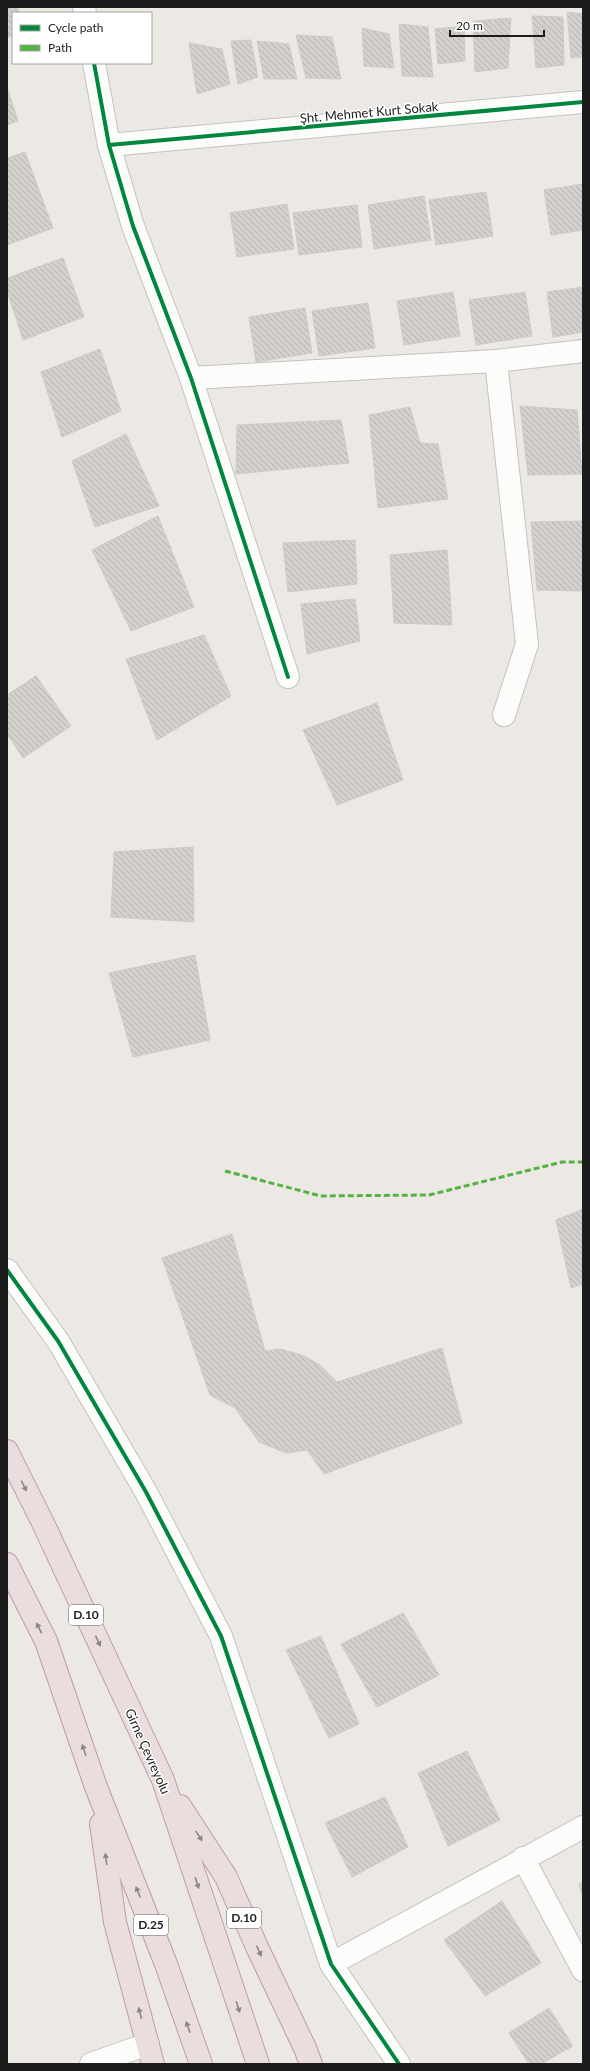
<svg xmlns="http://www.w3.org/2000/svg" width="590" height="2071" viewBox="0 0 590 2071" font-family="Lato,sans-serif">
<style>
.building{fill:url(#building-back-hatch);stroke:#cfcac5}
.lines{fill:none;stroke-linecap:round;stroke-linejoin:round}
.street-casing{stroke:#c4c2c0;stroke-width:24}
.highway-casing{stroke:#c399a5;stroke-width:24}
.street{stroke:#fcfcfb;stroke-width:22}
.highway{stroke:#eaddde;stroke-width:22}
.quiet{stroke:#55b145;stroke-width:3;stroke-dasharray:6 3;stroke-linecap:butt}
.cycleway-casing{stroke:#fff;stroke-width:6}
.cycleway{stroke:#00873e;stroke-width:4}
.oneway{fill:#8d8687}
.labels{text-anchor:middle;stroke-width:3;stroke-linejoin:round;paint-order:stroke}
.shield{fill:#fff;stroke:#606060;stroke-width:1}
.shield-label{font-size:12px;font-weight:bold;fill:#1c1c1c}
.street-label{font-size:13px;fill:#1c1c1c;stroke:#fff}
</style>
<defs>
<pattern id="building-back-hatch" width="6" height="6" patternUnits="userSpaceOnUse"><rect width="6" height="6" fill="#d4d1cc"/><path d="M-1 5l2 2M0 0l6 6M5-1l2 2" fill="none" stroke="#b5b3af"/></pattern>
</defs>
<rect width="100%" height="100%" fill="#ece9e4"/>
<!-- building -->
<g class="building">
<path d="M7,7h11l1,6h-6v23l-6,1z"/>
<path d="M567,12l16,2v43l-12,1z"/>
<path d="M532,16l31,1 1,48 -28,3z"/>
<path d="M511,18l-3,50 -33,4 -2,-51z"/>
<path d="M399,24l29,3 5,50 -31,-1z"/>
<path d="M464,26l1,35 -27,3 -3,-35z"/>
<path d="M362,28l27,6 5,34 -30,-2z"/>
<path d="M296,35l36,2 9,42 -35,-1z"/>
<path d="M251,40l7,37 -20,7 -7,-43z"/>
<path d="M257,41l32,3 8,35h-33z"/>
<path d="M189,43l33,6 8,35 -33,10z"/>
<path d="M7,87l11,34 -11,4z"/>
<path d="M25,152l28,76 -46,17v-87z"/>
<path d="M583,184v46l-32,5 -7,-45z"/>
<path d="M486,192l7,44 -57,9 -7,-45z"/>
<path d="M424,196l7,44 -57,9 -6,-44z"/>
<path d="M287,204l7,45 -57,8 -7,-44z"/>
<path d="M357,205l5,42 -63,8 -6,-42z"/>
<path d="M63,258l21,59 -61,23 -16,-49v-13z"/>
<path d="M583,287v45l-30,5 -6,-45z"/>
<path d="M453,292l7,44 -56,9 -7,-44z"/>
<path d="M525,292l7,44 -56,9 -7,-45z"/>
<path d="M368,303l7,45 -56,8 -7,-45z"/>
<path d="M305,308l7,45 -56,9 -7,-45z"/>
<path d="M100,349l21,62 -59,26 -21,-65z"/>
<path d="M520,406l57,4 5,64 -54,1z"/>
<path d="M410,407l10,36 18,1 10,55 -70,9 -9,-93z"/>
<path d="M341,420l8,43 -113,11 1,-49z"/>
<path d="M126,434l33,72 -64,21 -23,-66z"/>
<path d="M158,516l36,91 -63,24 -39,-81z"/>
<path d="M583,521v70l-46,-1 -6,-68z"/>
<path d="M355,540l2,44 -69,8 -5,-49z"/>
<path d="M447,550l5,75 -58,-2 -4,-68z"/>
<path d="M355,599l5,42 -53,13 -6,-50z"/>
<path d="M204,635l27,61 -74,44 -31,-81z"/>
<path d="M36,676l35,50 -48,32 -16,-24v-39z"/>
<path d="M377,703l26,77 -66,25 -34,-75z"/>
<path d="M193,847l1,75 -83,-5 3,-65z"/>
<path d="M195,955l15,85 -77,17 -24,-84z"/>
<path d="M583,1209v75l-12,4 -15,-68z"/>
<path d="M232,1234l33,117 15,-2 22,6 18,10 17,17 105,-34 20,75 -138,51 -17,-24 -21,3 -27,-11 -24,-34 -25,-13 -48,-137z"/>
<path d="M403,1613l36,62 -62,32 -36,-63z"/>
<path d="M321,1636l38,88 -30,14 -43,-88z"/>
<path d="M467,1751l33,69 -52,26 -30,-73z"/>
<path d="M385,1797l23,50 -56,30 -27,-54z"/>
<path d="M583,1882v15l-4,-13z"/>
<path d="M502,1901l39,62 -56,33 -41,-56z"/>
<path d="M549,2008l24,38 -32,18h-12l-20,-31z"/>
</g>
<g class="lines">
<defs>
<g id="street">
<path d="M84,7l1,6"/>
<path d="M94,63l15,82 24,81 58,152 97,299"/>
<path d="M109,145l474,-43"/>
<path d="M496,361l31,283 -23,71"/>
<path d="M191,378l305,-17 87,-10"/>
<path d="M7,1270l51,71 88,151 75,144 110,328 68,100"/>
<path d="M523,1858l60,112"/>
<path d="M331,1964l252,-137"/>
<path d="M91,2064l57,-20"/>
</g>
<g id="highway">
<path d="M7,1451l36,72 120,257 95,284"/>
<path d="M7,1564l39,77 50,146 70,177 35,100"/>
<path d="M180,1806l46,71 31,70 48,101 6,16"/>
<path d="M101,1824l14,98 38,142"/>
</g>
</defs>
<!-- street casing -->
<use href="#street" class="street-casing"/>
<!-- highway casing -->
<use href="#highway" class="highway-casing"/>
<!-- street -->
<use href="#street" class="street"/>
<!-- highway -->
<use href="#highway" class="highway"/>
<!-- quiet -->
<path class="quiet" d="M225,1171l96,25 108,-1 133,-33h21"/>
<defs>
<g id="cycleway">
<path d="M94,63l15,82 24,81 58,152 97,299"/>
<path d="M109,145l474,-43"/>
<path d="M7,1270l51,71 88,151 75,144 110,328 68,100"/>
</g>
</defs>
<!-- cycleway casing -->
<use href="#cycleway" class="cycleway-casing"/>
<!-- cycleway -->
<use href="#cycleway" class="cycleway"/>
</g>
<!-- one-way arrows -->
<defs><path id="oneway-solid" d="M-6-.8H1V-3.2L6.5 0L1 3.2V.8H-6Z"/></defs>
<g class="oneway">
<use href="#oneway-solid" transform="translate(24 1486) rotate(64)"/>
<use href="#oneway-solid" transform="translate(39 1628) rotate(-117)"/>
<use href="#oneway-solid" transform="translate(98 1641) rotate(65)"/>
<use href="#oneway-solid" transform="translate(84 1750) rotate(-109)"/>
<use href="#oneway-solid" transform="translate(199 1836) rotate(57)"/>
<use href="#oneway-solid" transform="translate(106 1859) rotate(-98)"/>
<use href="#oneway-solid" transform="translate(197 1883) rotate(72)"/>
<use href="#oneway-solid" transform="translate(138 1892) rotate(-112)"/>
<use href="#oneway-solid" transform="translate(259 1951) rotate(65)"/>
<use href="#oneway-solid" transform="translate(238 2007) rotate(72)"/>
<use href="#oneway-solid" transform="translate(140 2013) rotate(-105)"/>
<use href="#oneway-solid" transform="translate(188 2027) rotate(-109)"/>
</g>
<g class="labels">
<!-- shield labels -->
<g class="shield">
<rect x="69" y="1605" width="34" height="20" rx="3"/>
<rect x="227" y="1908" width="34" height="20" rx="3"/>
<rect x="134" y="1915" width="34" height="20" rx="3"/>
</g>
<g class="shield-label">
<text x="86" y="1619">D.10</text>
<text x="244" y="1922">D.10</text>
<text x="151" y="1929">D.25</text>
</g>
<!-- street labels -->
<g class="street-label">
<text transform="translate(369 112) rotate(-5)" y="5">Şht. Mehmet Kurt Sokak</text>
<text transform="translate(148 1751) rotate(66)" y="5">Girne Çevreyolu</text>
</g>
</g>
<!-- border -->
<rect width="590" height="2071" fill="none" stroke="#1c1c1c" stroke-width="16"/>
<!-- legend -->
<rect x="12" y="12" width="140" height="52" fill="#ffffff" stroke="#a4a4a4"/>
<rect x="20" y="25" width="20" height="6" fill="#00873e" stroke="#a4a4a4"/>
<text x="48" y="32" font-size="12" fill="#1c1c1c">Cycle path</text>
<rect x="20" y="45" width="20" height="6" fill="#55b145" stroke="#a4a4a4"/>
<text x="48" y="52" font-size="12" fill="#1c1c1c">Path</text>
<!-- scale -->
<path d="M450 30v6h94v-6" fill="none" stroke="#1c1c1c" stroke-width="2"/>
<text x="456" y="30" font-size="12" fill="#1c1c1c" stroke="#ffffff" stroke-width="3" paint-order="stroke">20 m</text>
</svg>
